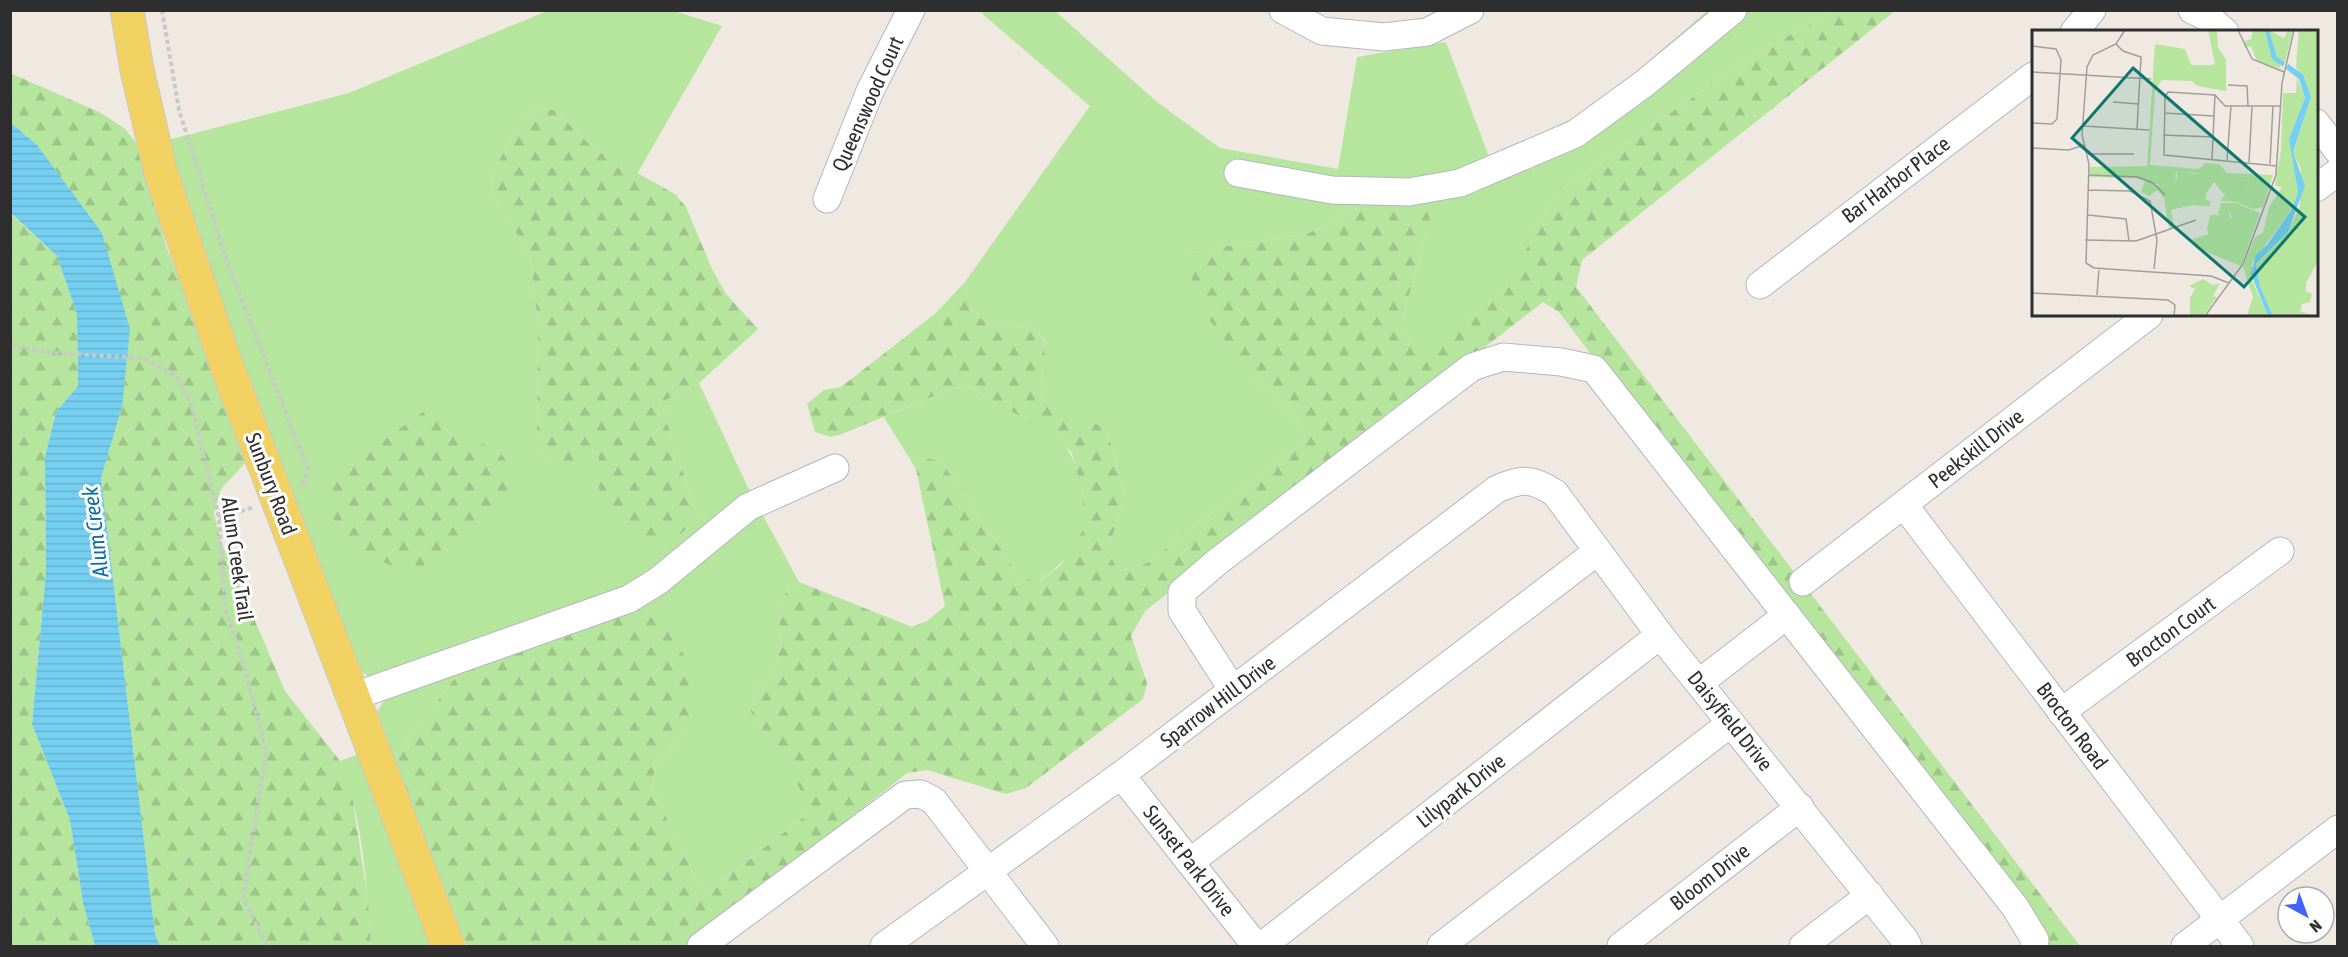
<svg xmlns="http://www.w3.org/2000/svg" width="2348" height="957" viewBox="0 0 2348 957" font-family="'Asap Condensed',sans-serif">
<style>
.grass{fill:#b6e59e}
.forest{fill:url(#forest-firs)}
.water{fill:url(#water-rules)}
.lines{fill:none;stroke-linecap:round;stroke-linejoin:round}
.minor-casing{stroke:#b4b7c1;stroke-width:29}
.major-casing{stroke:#c9c9c9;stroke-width:35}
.path{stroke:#c9c9c9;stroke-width:4;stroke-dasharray:4.5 3;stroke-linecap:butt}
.minor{stroke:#fff;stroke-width:27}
.major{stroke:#f2d163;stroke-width:33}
.labels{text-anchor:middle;stroke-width:6;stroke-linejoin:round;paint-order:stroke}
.street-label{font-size:21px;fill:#2e2e2e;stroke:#fff}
.water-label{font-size:22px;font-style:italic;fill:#0d6fa3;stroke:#fff}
.inset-road{fill:none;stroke:#a29e99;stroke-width:1.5}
.view{fill:#0f766e;fill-opacity:0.15;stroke:#0f766e;stroke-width:3}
.inset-edge{fill:none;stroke:#2e2e2e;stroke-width:3}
</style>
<defs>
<pattern id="forest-firs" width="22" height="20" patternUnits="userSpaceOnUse" patternTransform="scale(1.5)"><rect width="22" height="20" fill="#b6e59e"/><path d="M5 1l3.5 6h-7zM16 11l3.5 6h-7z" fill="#9dc588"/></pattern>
<pattern id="water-rules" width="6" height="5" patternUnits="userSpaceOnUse" patternTransform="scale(1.5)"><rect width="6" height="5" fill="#75cff0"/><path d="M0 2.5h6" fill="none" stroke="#66b2ce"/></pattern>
</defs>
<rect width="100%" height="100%" fill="#efe9e1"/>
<!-- grass -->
<g class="grass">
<path d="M547,11h127l48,15 -85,148 -43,-25 -38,-38 -15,-4 -19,11 -29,54 -1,22 38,61 8,69 -1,123 12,14 42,-11 8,6v26l98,33 -34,-105 3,-10 33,-17 52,111 -117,97 -260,90 -15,-12 -155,-399 -40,-129 185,-48z"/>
<path d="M979,11h76l102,91 63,46 118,21 19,-112 89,-15 43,115 104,-48 114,-98h128l-79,42 -192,135 -25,34 -25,55 -19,22 -72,48 -13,-5 -9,-19 29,-102 -40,-31 -83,44 -120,18 67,126 53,52 -6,14 -154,119 -16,7 -13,-1 -11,-18 18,-51 -18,-72 -54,-18 -13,-16 6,-52 -13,-14 -47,-5 -14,-13 -7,-28 125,-176z"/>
<path d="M968,386c27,17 66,34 91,53 19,15 31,71 23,94 -8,20 -25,35 -42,48l-19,-2 -80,-118 -15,-3 -10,11 -32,-52 67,-28z"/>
<path d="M760,510l39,72 -11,7 -9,19 2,38 -6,21 -22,26 -2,19 61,94 -6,9 -97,76 -12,-10 -45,-93 3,-23 33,-35 -50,-126z"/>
<path d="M462,669l-64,82 -4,20 -20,-54 13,-21z"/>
<path d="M364,752l71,194h-64c-4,-59 -8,-130 -31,-185z"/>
</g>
<!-- forest -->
<g class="forest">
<path d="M1835,11h60l-313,249 -6,27 504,659h-45l-8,-18 -468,-616 -16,-10 -398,309 -14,25 16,47 -4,16 -117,89 -20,6 -79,-24 -20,3 -220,173h-220l-73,-175 4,-20 64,-82 176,-65 26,20 32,50v27l-8,29 -33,35 -3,23 45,93 12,10 97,-76 5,-9 -60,-94 2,-19 22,-26 6,-21 -2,-38 9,-19 11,-7 113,45 15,-6 18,-15 -29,-137 10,-11 15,3 80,118 20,2 20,-16 21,-33 1,-38 -11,-41 -13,-14 -91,-53 -17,3 -109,45 -11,3 -16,-5 -8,-28 17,-14 17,-3 95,-74 29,-31 7,28 14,13 47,5 13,15 -6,51 13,15 54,19 18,72 -18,51 11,18 13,1 16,-7 154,-119 6,-14 -53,-52 -56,-73 -12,-53 121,-18 83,-44 33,2 7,29 -29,102 9,19 13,4 72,-47 19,-23 25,-54 25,-34 192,-135z"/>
<path d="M10,73l89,39 25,16 16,19 26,99 84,212 -29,31 -7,24 7,29 64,149 55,70 11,27 17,113 3,45h-211l-5,-12 -54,-456 21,-71 -85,-262 -26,-22z"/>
<path d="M541,107l15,4 38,38 81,45 11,13 26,62 14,25 32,35 -59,54 -33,17 -3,10 34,105c-8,17 -31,32 -51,25 -14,-5 -42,-32 -46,-46 -3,-12 -1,-26 -1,-38l-7,-6 -26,17 -17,-6 -12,-14 1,-123 -8,-69 -38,-61 1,-22 29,-54z"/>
<path d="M10,213l47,43 20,58 1,72 -22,26 -11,45 1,114 -14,153 38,96 13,83 12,43h-84z"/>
<path d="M427,409l17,2 26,28 29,12 14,19v18l-10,21 -81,58 -17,4 -43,-17 -28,-34 -6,-30 5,-13z"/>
</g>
<!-- water -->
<path class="water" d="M11,123l26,22 65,88 28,96 -8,78 -21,71 54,456 5,12h-65l-12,-43 -13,-83 -38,-96 14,-153 -1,-114 11,-45 22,-26 -1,-72 -20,-58 -46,-43z"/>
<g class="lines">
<defs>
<g id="minor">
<path d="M1283,10l39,21 62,6 43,-5 43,-22"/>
<path d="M2192,10l17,8 16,14"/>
<path d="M2074,32l18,-22"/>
<path d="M2316,123l22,28"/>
<path d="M1238,173l94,17 77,2 51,-9 115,-49 70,-51 88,-73"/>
<path d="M2316,188l22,-16"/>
<path d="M827,199l43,-108 41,-81"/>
<path d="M1760,285l273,-209"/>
<path d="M1904,505l336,441"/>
<path d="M1803,582l346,-267"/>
<path d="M1699,683l88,-68"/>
<path d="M1233,690l-51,-79v-19l35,-30 255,-195 31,-10 58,5 33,7 421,538 20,33 -1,6"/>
<path d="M352,697l277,-98 29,-18 90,-74 87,-39"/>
<path d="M2061,712l219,-161"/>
<path d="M1121,775l135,171"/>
<path d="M1190,862l408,-311"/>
<path d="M701,946l204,-151 16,-1 13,7 111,145"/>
<path d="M884,946l237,-171 376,-286c25,-11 34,-11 58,4l105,142 245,305 3,6"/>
<path d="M1262,946l398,-311"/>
<path d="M1441,946l290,-223"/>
<path d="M1621,946l179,-139"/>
<path d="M1803,946l67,-51"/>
<path d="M2185,946l153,-117"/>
</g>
<path id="major" d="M127,10l10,60 24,103 64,188 223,585"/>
</defs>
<!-- minor casing -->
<use href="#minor" class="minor-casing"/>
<!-- major casing -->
<use href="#major" class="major-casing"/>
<!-- path -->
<g class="path">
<path d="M162,10l17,100 47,149 82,211 -4,12 -6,4"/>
<path d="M10,346l44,7 89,5 34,18 15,31 27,111 6,91 19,57 22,85 -23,147 24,48"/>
<path d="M219,518l35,-11"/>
</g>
<!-- minor -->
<use href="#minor" class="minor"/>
<!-- major -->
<use href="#major" class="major"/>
</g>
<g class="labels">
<!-- street labels -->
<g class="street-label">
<text transform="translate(868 104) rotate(-66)" y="7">Queenswood Court</text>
<text transform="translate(1896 180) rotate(-37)" y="7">Bar Harbor Place</text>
<text transform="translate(1976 449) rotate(-38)" y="7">Peekskill Drive</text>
<text transform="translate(271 484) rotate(69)" y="7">Sunbury Road</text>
<text transform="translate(237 559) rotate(82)" y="7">Alum Creek Trail</text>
<text transform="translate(2171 632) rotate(-36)" y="7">Brocton Court</text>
<text transform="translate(1218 702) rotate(-37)" y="7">Sparrow Hill Drive</text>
<text transform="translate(1730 721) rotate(51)" y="7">Daisyfield Drive</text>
<text transform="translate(2072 726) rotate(53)" y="7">Brocton Road</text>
<text transform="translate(1461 791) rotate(-38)" y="7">Lilypark Drive</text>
<text transform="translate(1189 861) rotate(52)" y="7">Sunset Park Drive</text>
<text transform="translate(1710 877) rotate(-38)" y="7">Bloom Drive</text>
</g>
<!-- water labels -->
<g class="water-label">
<text transform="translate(95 532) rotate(-97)" y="8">Alum Creek</text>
</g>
</g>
<!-- overview -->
<g transform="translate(2032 30)">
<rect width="286" height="286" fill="#efe9e1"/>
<path d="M267,0h15l-13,15v16l-5,7zM58,137l72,4 -8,9 1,5 9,2 13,-8v-7l22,2 -8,11 1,20 -21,5 3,17 -5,2 -5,-31 -7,-8 -8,6 -8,-4 4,-11 -10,-3 -45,-1zM204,146l13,1 -2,11 -11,14 -15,-1zM167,149l7,1v20l-8,-3 -3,-11zM189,173h15l24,10 -19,53 -42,-17 -6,-10 16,-5 2,9 22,-23 -7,-15 -4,10 -4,-1z" fill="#b6e59e"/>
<path d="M176,0h9l1,18 8,11v32l-29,-5 -5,-5 -30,-1 -7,10 -5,75 49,4 6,-6 14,1 8,9 46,2 -10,32 -10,2 -17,-7v-9l11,-5 2,-11 -13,-1 -1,11 -11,7 -10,-12 -8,12v-14l-7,-1 -4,7 3,11 13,5 -2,4 -17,-1 -2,-20 8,-12 -22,-1 -2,21 -22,-11 10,-11 -20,3 -52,-7 57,-1 8,-122 30,5 6,16h21l3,-2zM221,0h12l16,39 -24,-8 -6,-15 -6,2 -2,-6 8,-3zM237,0l15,8 4,-8h5l-8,32 -8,-5zM282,0h4v231l-12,22v8l6,3 -2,8 -8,2 -2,7 14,5h-41l-13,-28 -4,-23 32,-33 12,-26 1,-37 -8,-16 18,-56 -8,-23 -7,-6 5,-7v-16zM265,47l8,21 -16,41 9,53 -6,17 -40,54v17l16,36h-21l6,-19 -10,-30 12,-30 8,-4 6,-26 13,-20 -7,-1 6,-36 2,-57h13zM194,175l5,1 -2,10 4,4 -12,21 -9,4 -5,-15 3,-15h12zM171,249l10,6 7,-2 -7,13 4,1 -14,19h-13v-18l5,-9 -6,-3z" fill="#b6e59e"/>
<path d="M233,0h4l8,27 8,5 -2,5 -11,-8zM256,34l15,10 8,23 -18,55 12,34 -17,46 -32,32 4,23 13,29h-5l-17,-42 5,-19 11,-10 25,-36 6,-17 -9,-53 16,-41 -6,-19 -13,-10z" fill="#75cff0"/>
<path class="inset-road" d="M206,0l14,29 32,13M84,14l7,7 18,6 -4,72M0,16l24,3 5,11 -4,59 -5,5 -20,-1M0,42l119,7M196,55l19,1 1,20M81,72l26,2M132,83l50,3M51,96l66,4M131,105l50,2M0,118l37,2 15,-5M56,124h46M180,129l3,-64M195,130l4,-54M217,132l3,-55M238,134l3,-58M245,136l-113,-11 1,-58 3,-5 47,3 10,11h55M57,145l49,2 15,6 12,12M56,160l42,1 20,10 7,39 -3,29M56,185l38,4 3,22M53,210l51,1 60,-21M54,233l3,-99 -7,-29 5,-68 6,-12 23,-11 9,-14M54,233l8,5 117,8 18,7M0,263l136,7 7,5 -1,11M65,265l2,-27M173,286l38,-52 33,-89 6,-92 12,-53"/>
<path class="view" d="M101,38l172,149 -61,70 -172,-149z"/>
<rect width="286" height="286" class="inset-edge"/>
</g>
<!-- border -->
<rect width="2348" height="957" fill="none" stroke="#2e2e2e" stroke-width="24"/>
<!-- north arrow -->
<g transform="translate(2306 915) rotate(139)"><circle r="28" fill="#ffffff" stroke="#ababab" stroke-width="1.5"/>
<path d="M0-4.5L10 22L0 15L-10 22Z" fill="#4264fb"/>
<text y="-9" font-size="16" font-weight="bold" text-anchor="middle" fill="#2e2e2e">N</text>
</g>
</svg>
